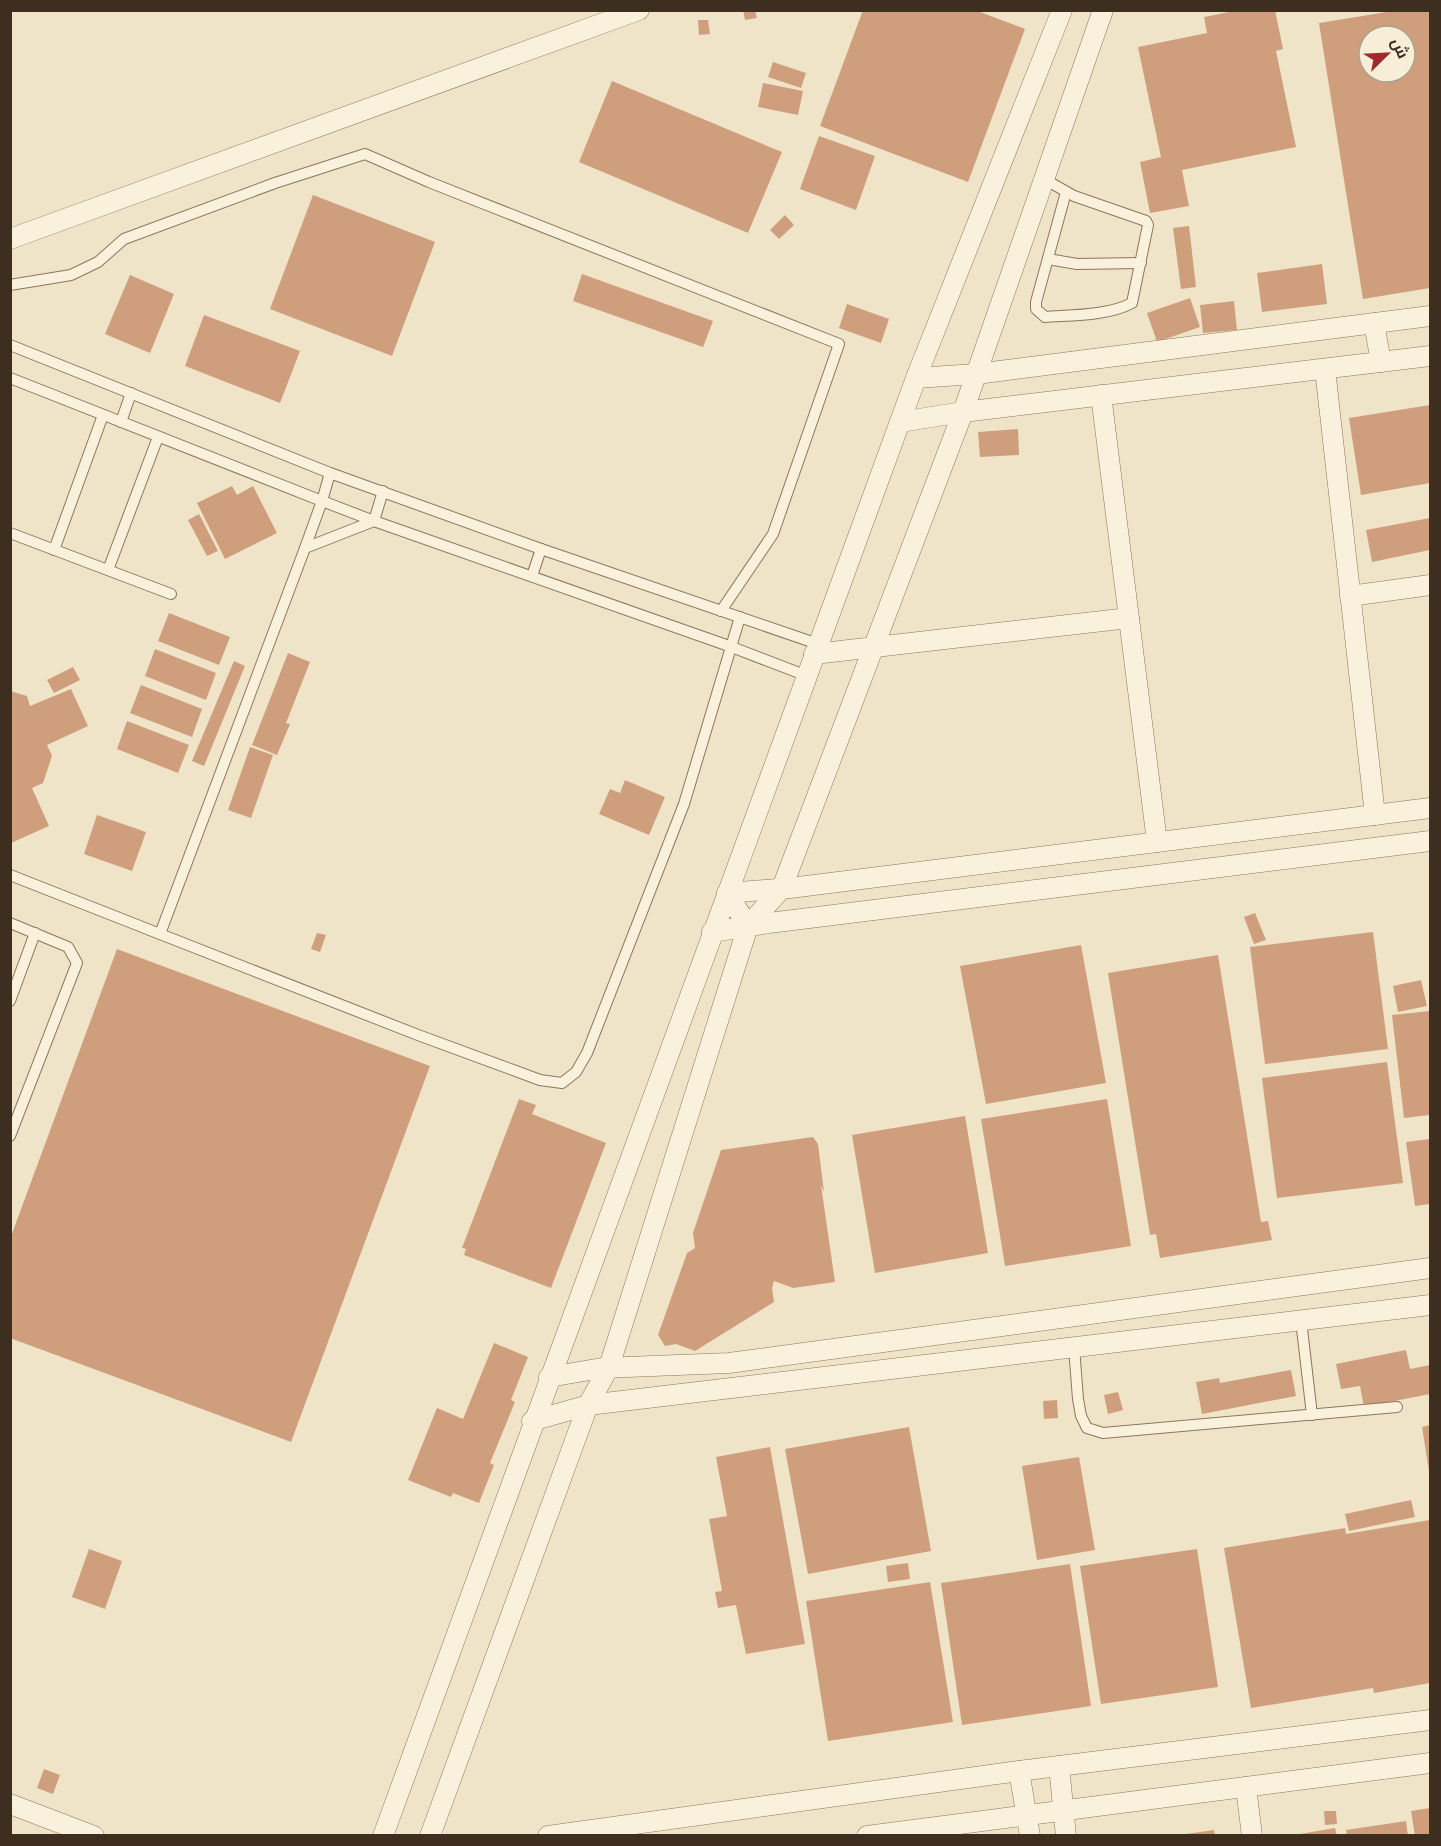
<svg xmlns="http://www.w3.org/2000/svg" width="1441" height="1846" viewBox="0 0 1441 1846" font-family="'Crimson Pro',Cairo,serif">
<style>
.building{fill:#cf9f7d;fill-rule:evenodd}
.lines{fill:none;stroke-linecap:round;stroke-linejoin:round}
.lane-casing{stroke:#8d765c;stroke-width:12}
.street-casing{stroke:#8d765c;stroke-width:21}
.lane{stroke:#faf1dc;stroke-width:10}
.street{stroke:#faf1dc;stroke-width:20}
</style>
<rect width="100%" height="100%" fill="#f0e4c8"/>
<!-- building -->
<g class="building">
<path d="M743,10h12l2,8 -12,2z"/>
<path d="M863,10h112l50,19 -57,153 -148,-56z"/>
<path d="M1239,10h36l8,39 -7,2 20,96 -114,23 7,36 -39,7 -10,-51 21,-5 -23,-110 69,-14 -3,-16z"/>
<path d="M1399,10h31v278l-67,11 -44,-276zM1369,36h36v36h-36z"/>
<path d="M698,20h10l2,14 -11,1z"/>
<path d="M773,62l33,11 -5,15 -33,-11z"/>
<path d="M612,81l170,71 -34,81 -169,-71z"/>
<path d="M763,83l40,8 -5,24 -40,-8z"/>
<path d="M819,136l56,20 -19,54 -56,-21z"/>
<path d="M313,195l122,47 -43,114 -122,-47z"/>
<path d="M785,215l9,10 -15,14 -9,-9z"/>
<path d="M1189,226l7,61 -15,2 -8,-61z"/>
<path d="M1322,264l5,40 -65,8 -5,-39z"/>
<path d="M582,274l131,47 -10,26 -130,-46z"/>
<path d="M130,275l44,19 -24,59 -45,-19z"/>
<path d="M1190,298l10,29 -43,15 -10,-29z"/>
<path d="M1234,301l3,29 -34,3 -3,-28z"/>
<path d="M847,304l42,15 -8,24 -42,-15z"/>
<path d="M204,315l96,36 -20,52 -95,-37z"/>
<path d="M1430,405v78l-69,12 -12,-77z"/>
<path d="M1018,429l1,26 -39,2 -2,-25z"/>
<path d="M232,486l5,9 16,-9 24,47 -52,26 -28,-56z"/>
<path d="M199,514l19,37 -11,5 -19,-36z"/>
<path d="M1430,518v32l-58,12 -6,-32z"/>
<path d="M169,613l61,24 -11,28 -61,-24z"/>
<path d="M155,649l61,24 -10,27 -61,-24z"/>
<path d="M288,653l22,9 -24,61 4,1 -13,31 -25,-10z"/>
<path d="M234,661l11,5 -41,100 -12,-5z"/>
<path d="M73,667l7,13 -26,13 -7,-13z"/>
<path d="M141,685l61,24 -10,28 -62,-24z"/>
<path d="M71,689l17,37 -41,19 5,11 -9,27 -11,5 17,38 -38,17 -1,-152 17,5 3,10z"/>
<path d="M127,721l62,24 -11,28 -61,-24z"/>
<path d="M250,747l23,8 -22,63 -23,-8z"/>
<path d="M625,780l40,17 -16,38 -50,-21 11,-25 10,4z"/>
<path d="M97,815l49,17 -14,39 -48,-17z"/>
<path d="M1255,913l11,27 -12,4 -10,-27z"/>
<path d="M1373,932l15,117 -123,15 -15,-117z"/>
<path d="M317,933l9,2 -6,17 -9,-3z"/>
<path d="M1081,945l25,138 -120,21 -26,-138z"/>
<path d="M117,949l313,117 -139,376 -281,-104v-99z"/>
<path d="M1218,955l43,267 7,-1 4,19 -112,18 -4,-24 -6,1 -42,-262z"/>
<path d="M1421,980l6,26 -29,6 -5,-26z"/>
<path d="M1430,1011v104l-26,3 -12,-103z"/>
<path d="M1387,1062l16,121 -126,15 -15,-120z"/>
<path d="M519,1099l17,6 -4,9 74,29 -55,145 -87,-33 2,-6 -4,-1z"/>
<path d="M1107,1099l24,147 -126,20 -24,-147z"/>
<path d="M965,1116l23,137 -113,20 -23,-138z"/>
<path d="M813,1137l5,7 6,48 -3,-7 14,97 -42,6 -19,-7 -2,7 2,14 -79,49 -19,-7 -11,2 -7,-11 29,-82 8,-5 -2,-15 28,-83z"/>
<path d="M1430,1139v65l-15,2 -9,-64z"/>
<path d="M494,1343l34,14 -17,43 4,2 -25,61 4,2 -15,38 -26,-10 -2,4 -43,-17 29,-72 26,11z"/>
<path d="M1406,1350l4,19 20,-4v29l-66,13 -4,-21 -19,3 -5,-25z"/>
<path d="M1291,1370l5,26 -94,18 -6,-32 23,-4 1,5z"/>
<path d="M1118,1392l5,18 -15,4 -4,-19z"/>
<path d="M1057,1400l1,18 -14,1 -1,-18z"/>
<path d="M1430,1425v46h-1l-7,-44z"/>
<path d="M909,1427l22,124 -123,23 -23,-125z"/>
<path d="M770,1447l35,197 -59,10 -10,-49 -18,3 -3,-16 7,-1 -13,-72 18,-3 -11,-59z"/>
<path d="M1079,1457l16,93 -58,10 -15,-94z"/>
<path d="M1411,1500l4,17 -66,14 -4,-17z"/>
<path d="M1430,1520v163l-56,10 -1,-5 -122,20 -27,-160 121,-20 1,6z"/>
<path d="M89,1549l33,12 -17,48 -33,-12z"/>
<path d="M1197,1549l21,138 -117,17 -21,-138z"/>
<path d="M908,1563l2,16 -22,3 -2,-16z"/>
<path d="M1070,1564l21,142 -129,19 -21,-142z"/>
<path d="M930,1582l23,140 -125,19 -22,-140z"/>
<path d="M44,1769l16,6 -7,19 -16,-6z"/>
<path d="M1430,1808v28h-15l-4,-25z"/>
<path d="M1324,1811h12l1,13 -12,1z"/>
<path d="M1406,1821l2,15h-61l-1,-6z"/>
<path d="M1335,1828l2,8h-37v-2z"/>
<path d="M1214,1830l1,6h-29v-2z"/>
</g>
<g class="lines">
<defs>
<g id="lane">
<path d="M1044,179l30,17 72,25 2,4 -16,78c-25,13 -60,12 -87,14l-9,-8v-7l30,-110"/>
<path d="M1048,259l29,5 64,-1"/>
<path d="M10,285l61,-10 27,-13 26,-23 151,-56 90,-29 64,28 410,162 -66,190 -52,77"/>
<path d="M10,345l320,128 211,76 277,95"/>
<path d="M10,378l312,123 -17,47"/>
<path d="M121,422l10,-29"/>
<path d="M330,473l-8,28 52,20 9,-30"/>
<path d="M10,533l161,61"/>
<path d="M54,550l49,-135"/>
<path d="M108,570l50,-133"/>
<path d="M532,576l9,-27"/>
<path d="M10,875l150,59 145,-386 69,-27 355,125 78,30"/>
<path d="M10,923l58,24 9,16 -67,173"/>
<path d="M160,934l258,101 122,45 22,3 14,-11 11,-19 97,-249 56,-187"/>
<path d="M10,1001l25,-68"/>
<path d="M1301,1320l11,95"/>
<path d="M1074,1347l4,52 3,17 6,12 16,5 294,-26"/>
</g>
<g id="street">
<path d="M10,239l629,-229"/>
<path d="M1374,323l7,39"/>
<path d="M1325,369l50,446"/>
<path d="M916,378l60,-4 454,-58"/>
<path d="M1101,395l56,447"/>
<path d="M900,422l63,-10 467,-56"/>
<path d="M1350,596l80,-11"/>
<path d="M814,654l315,-36"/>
<path d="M748,926l-21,-33 63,-5 640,-80"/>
<path d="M712,932l57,-9 661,-82"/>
<path d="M549,1377l53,-9 127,-5 701,-95"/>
<path d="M532,1421l56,-16 842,-100"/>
<path d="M1059,1766l7,70"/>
<path d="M1019,1771l11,65"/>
<path d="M1246,1787l6,49"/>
<path d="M10,1804l84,32"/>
<path d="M383,1836l533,-1458 146,-368"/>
<path d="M430,1836l158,-431 21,-38 139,-441 34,-38 181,-476 140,-402"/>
<path d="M548,1836l471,-65 411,-51"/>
<path d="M867,1836l563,-73"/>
</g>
</defs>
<!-- lane casing -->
<use href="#lane" class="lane-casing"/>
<!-- street casing -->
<use href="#street" class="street-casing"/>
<!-- lane -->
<use href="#lane" class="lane"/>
<!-- street -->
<use href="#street" class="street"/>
</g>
<!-- border -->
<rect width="1441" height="1846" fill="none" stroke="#3d2e20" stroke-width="24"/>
<!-- north arrow -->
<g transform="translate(1387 54) rotate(66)"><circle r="28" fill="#f7eed8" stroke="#ada18e" stroke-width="1.5"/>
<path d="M0-4.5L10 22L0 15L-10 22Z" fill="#9e2a2b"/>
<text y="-9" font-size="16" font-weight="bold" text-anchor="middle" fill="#3d2e20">ش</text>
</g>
</svg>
